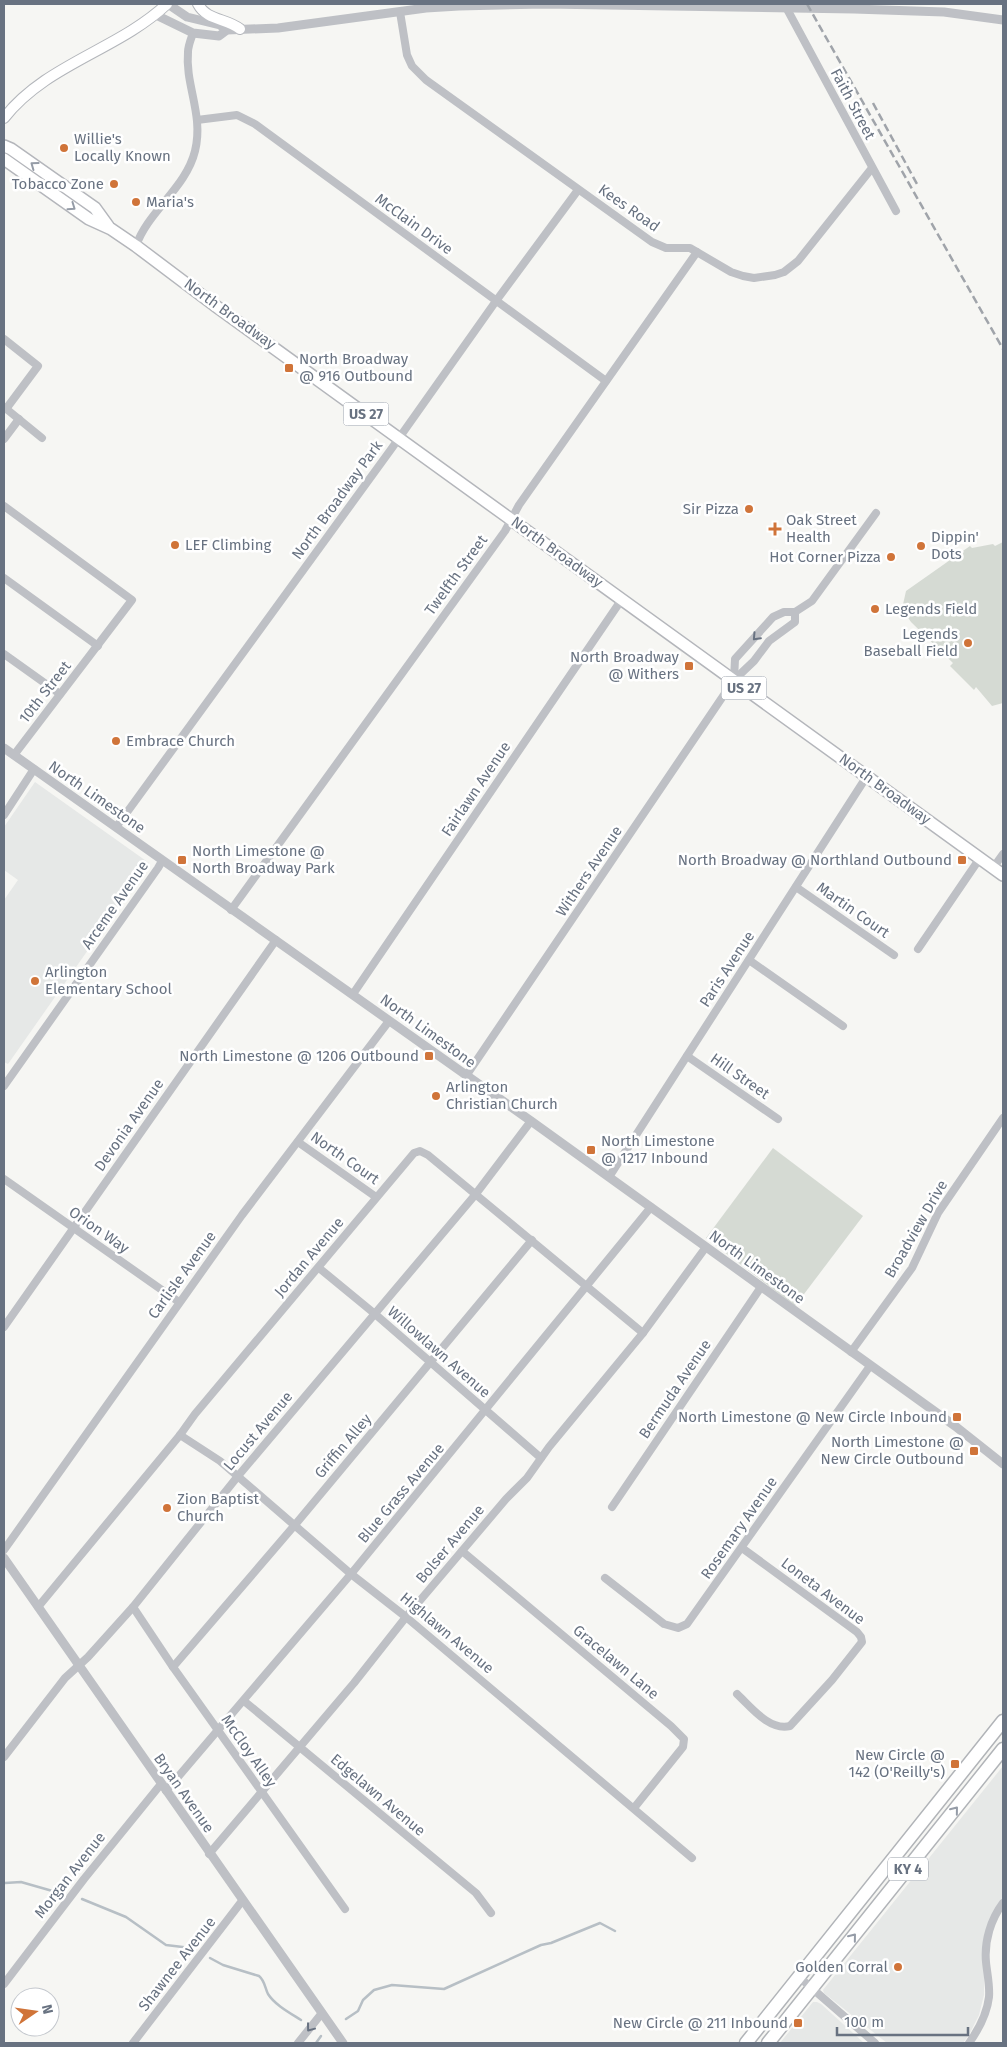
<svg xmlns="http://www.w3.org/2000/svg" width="1007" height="2047" viewBox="0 0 1007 2047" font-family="'Fira Sans',sans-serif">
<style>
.built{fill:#e6e8e7}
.green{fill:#d5dad3}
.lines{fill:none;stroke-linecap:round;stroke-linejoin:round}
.stream{stroke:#b7bfc5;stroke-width:2.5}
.secondary-casing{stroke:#b3b6bb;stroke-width:12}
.primary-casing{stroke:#b4b6bb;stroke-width:14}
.trunk-casing{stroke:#b1b4b8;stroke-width:15}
.minor{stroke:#bec0c5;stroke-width:8}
.tertiary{stroke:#bec0c5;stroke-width:9}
.secondary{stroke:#fff;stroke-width:10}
.primary{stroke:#fff;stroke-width:11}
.trunk{stroke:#fff;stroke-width:12}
.rail{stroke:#a0a4aa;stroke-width:2.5;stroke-dasharray:8 4;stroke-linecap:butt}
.oneway{stroke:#959ca7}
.oneway2{stroke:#687281}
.poi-dot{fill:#d07439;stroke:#fff;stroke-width:2}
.labels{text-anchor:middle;stroke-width:5;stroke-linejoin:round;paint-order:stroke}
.shield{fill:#fff;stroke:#959ca7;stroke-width:1}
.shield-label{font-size:14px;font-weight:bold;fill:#687281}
.street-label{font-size:15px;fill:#687281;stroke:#fff}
.poi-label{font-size:15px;fill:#687281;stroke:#fff;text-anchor:start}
</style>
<rect width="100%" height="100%" fill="#f6f6f3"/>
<!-- built -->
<g class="built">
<path d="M35,782l114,81 -141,201 -4,-2v-162l14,-20 -14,-10v-43z"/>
<path d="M1003,1766v132l-6,9 -13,34v54l-5,20 -10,20 -6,8h-76l-63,-50 -1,-3z"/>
<path d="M813,2002h4l4,2 43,39h-84z"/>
</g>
<!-- green -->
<g class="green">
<path d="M1003,542v161l-11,3 -16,-19 -2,3 -24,-24 3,-3 -42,-41 -9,-13 4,-18 64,-45 2,2 21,-4 2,2z"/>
<path d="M773,1148l90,68 -68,90 -89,-68z"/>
</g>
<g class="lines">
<!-- stream -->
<g class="stream">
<path d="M5,1883l16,-1 35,10"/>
<path d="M82,1899l44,18 40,28 25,3"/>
<path d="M210,1958l13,7 36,11c6,5 6,12 9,18 7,11 22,19 33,26"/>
<path d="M346,2019l12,-8 5,-11 11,-10 18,-5 52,4 97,-44 10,-2 49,-20 15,8"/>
<path d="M316,2043l5,-7"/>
</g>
<defs>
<g id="secondary">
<path d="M198,4c9,17 28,14 42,25"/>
<path d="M4,118c42,-54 114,-68 163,-114"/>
</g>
<g id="primary">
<path d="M4,146l7,3 84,59 13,18"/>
<path d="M4,159l85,60 22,10 25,17 81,61 786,568"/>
</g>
<g id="trunk">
<path d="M746,2043l257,-322"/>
<path d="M768,2043l235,-294"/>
</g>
</defs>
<!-- secondary casing -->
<use href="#secondary" class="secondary-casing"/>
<!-- primary casing -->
<use href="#primary" class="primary-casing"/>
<!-- trunk casing -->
<use href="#trunk" class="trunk-casing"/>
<!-- minor -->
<g class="minor">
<path d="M787,9l109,202"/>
<path d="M400,12l7,43 5,11 14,14 226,162 14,6h24l41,24 12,4 11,2 21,-3 9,-3 14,-11 74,-93"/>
<path d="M197,120l40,-5 18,9 351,257"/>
<path d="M136,246c12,-35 50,-58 59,-95 9,-36 -10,-66 -7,-99 0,-6 3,-13 5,-19"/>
<path d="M4,339l34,27 -32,43"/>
<path d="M4,407l38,31"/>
<path d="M4,439l15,-20"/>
<path d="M4,506l128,94 -118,155"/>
<path d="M4,578l94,68"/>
<path d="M4,654l56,40"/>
<path d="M734,680l1,-21 38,-42 11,-5h11l17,-11 64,-88"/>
<path d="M4,815l30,-46"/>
<path d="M117,826l275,-378 104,-147 82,-111"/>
<path d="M993,868l10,-14"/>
<path d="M796,887l98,68"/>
<path d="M231,910l274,-379 14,-26 178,-253"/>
<path d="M918,949l62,-91"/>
<path d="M749,960l94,66"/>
<path d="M353,994l269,-395"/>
<path d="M687,1056l91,63"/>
<path d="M466,1076l268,-396 20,-19 15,-20 26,-19v-10"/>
<path d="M4,1086l154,-218 4,-7"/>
<path d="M298,1142l78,55"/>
<path d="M609,1177l258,-401"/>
<path d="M4,1179l175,123"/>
<path d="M319,1268l56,46 166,144"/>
<path d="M4,1327l272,-387"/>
<path d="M851,1352l61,-84 26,-55 65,-95"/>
<path d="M180,1435l40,26 131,113 55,43 286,241"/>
<path d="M612,1507l149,-220"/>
<path d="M4,1550l238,-335 147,-194"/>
<path d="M462,1551l209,175 13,13 -1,8 -49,61"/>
<path d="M605,1578l59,46 14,4 9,-4 183,-258"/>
<path d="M38,1607l142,-172 15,-21 219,-261 6,-2 8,4 215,178"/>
<path d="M133,1607l40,60 172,242"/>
<path d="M173,1667l121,-141 238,-286"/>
<path d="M737,1694c14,13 32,37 53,32l42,-46 30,-38 -1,-5 -4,-5 -115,-84"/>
<path d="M244,1701l232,192 15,20"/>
<path d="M4,1757l61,-79 23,-21 45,-50 105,-131 237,-281 56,-74"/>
<path d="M166,1791l185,-217 300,-367"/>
<path d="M209,1854l145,-171 52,-66 100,-118 21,-21 22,-31 94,-114 63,-86"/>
<path d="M799,1977l76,66"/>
<path d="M4,1984l80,-105 77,-95"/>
<path d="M133,2043l109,-142"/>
<path d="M298,2043l24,-30"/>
<path d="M969,2043c10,-14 18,-29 20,-46 1,-12 -2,-24 -3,-35 -2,-21 5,-43 17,-59"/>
</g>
<!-- tertiary -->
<g class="tertiary">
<path d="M168,4l19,13 33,8 7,5"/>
<path d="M156,15l37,18 26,3 8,-6 51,-2 148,-20 33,-2 86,-2 309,5 90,3 59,8"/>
<path d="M4,748l527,373 424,305 48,38"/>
<path d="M4,1558l339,485"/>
</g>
<!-- secondary -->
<use href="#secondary" class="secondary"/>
<!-- primary -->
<use href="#primary" class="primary"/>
<!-- trunk -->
<use href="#trunk" class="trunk"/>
<!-- rail -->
<g class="rail">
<path d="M807,4l196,345"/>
<path d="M873,103l44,81"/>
</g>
</g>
<!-- one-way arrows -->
<defs><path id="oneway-chevron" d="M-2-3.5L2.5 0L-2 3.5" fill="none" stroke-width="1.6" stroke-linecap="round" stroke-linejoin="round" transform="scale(1.25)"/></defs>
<g class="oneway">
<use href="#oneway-chevron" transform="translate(34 165) rotate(-144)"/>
<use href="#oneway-chevron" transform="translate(72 207) rotate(35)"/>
<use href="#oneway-chevron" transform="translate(955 1810) rotate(-51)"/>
<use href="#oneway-chevron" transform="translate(853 1937) rotate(-51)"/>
</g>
<g class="oneway2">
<use href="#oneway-chevron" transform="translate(756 637) rotate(133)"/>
<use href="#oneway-chevron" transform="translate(310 2028) rotate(127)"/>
</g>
<!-- markers -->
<g class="poi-dot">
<circle cx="64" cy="148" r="5"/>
<circle cx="114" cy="184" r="5"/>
<circle cx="136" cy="202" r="5"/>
<rect x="284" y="363" width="10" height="10" rx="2.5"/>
<circle cx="749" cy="509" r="5"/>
<path d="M772.5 521.5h5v5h5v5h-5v5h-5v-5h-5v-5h5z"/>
<circle cx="175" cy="545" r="5"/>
<circle cx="921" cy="546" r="5"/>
<circle cx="891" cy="557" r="5"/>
<circle cx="875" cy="609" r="5"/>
<circle cx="968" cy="643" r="5"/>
<rect x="684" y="661" width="10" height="10" rx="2.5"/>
<circle cx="116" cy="741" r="5"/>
<rect x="177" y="855" width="10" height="10" rx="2.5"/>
<rect x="957" y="855" width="10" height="10" rx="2.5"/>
<circle cx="35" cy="981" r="5"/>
<rect x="424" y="1051" width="10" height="10" rx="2.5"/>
<circle cx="436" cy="1096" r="5"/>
<rect x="586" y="1145" width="10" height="10" rx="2.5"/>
<rect x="952" y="1412" width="10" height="10" rx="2.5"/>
<rect x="969" y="1446" width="10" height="10" rx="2.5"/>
<circle cx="167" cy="1508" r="5"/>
<rect x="950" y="1759" width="10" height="10" rx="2.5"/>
<circle cx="898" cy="1967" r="5"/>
<rect x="793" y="2018" width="10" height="10" rx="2.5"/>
</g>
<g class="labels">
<!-- shield labels -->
<g class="shield">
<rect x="343.5" y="402.5" width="45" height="23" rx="4"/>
<rect x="721.5" y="676.5" width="45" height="23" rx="4"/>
<rect x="888" y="1857.5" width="40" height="23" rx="4"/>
</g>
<g class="shield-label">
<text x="366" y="419">US 27</text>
<text x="744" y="693">US 27</text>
<text x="908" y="1874">KY 4</text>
</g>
<!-- street labels -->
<g class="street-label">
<text transform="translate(853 104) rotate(62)" y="5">Faith Street</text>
<text transform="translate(629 208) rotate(35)" y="5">Kees Road</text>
<text transform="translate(414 224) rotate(36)" y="5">McClain Drive</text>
<text transform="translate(230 314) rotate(36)" y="5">North Broadway</text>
<text transform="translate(337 500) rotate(-54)" y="5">North Broadway Park</text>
<text transform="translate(557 552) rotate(36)" y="5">North Broadway</text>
<text transform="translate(456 575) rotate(-54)" y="5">Twelfth Street</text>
<text transform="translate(45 692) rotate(-52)" y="5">10th Street</text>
<text transform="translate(476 789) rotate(-56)" y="5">Fairlawn Avenue</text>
<text transform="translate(885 789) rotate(36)" y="5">North Broadway</text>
<text transform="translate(97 797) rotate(35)" y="5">North Limestone</text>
<text transform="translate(589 871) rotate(-56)" y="5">Withers Avenue</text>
<text transform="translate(115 905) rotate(-55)" y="5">Arceme Avenue</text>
<text transform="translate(853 910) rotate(35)" y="5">Martin Court</text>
<text transform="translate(727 969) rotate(-57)" y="5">Paris Avenue</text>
<text transform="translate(428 1031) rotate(36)" y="5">North Limestone</text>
<text transform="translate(740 1076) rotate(35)" y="5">Hill Street</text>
<text transform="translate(129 1125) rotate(-55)" y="5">Devonia Avenue</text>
<text transform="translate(345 1158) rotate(35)" y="5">North Court</text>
<text transform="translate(916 1229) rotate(-60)" y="5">Broadview Drive</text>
<text transform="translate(99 1230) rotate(35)" y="5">Orion Way</text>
<text transform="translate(309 1257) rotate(-50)" y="5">Jordan Avenue</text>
<text transform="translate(757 1267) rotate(36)" y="5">North Limestone</text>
<text transform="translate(182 1275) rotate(-54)" y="5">Carlisle Avenue</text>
<text transform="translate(439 1352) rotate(41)" y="5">Willowlawn Avenue</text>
<text transform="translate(675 1389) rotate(-56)" y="5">Bermuda Avenue</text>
<text transform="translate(258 1431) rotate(-50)" y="5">Locust Avenue</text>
<text transform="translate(343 1446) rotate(-50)" y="5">Griffin Alley</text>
<text transform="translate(401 1493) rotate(-50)" y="5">Blue Grass Avenue</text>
<text transform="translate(739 1528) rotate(-55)" y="5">Rosemary Avenue</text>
<text transform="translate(450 1544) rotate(-50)" y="5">Bolser Avenue</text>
<text transform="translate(823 1591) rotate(37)" y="5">Loneta Avenue</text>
<text transform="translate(447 1633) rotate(40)" y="5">Highlawn Avenue</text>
<text transform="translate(616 1662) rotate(40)" y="5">Gracelawn Lane</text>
<text transform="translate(249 1751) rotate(55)" y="5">McCloy Alley</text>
<text transform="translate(184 1793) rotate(55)" y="5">Bryan Avenue</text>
<text transform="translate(378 1795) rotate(40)" y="5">Edgelawn Avenue</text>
<text transform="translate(70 1875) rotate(-52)" y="5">Morgan Avenue</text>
<text transform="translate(177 1964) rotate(-52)" y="5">Shawnee Avenue</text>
</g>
<!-- poi labels -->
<g class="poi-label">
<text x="74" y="144">Willie's<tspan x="74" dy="17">Locally Known</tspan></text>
<text x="104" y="189" text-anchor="end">Tobacco Zone</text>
<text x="146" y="207">Maria's</text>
<text x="299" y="364">North Broadway<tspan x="299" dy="17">@ 916 Outbound</tspan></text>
<text x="739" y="514" text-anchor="end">Sir Pizza</text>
<text x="786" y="525">Oak Street<tspan x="786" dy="17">Health</tspan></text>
<text x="931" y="542">Dippin'<tspan x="931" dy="17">Dots</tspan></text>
<text x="185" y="550">LEF Climbing</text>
<text x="881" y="562" text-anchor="end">Hot Corner Pizza</text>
<text x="885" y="614">Legends Field</text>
<text x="958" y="639" text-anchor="end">Legends<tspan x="958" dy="17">Baseball Field</tspan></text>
<text x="679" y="662" text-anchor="end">North Broadway<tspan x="679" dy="17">@ Withers</tspan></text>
<text x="126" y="746">Embrace Church</text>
<text x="192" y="856">North Limestone @<tspan x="192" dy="17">North Broadway Park</tspan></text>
<text x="952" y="865" text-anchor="end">North Broadway @ Northland Outbound</text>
<text x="45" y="977">Arlington<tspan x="45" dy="17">Elementary School</tspan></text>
<text x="419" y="1061" text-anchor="end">North Limestone @ 1206 Outbound</text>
<text x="446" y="1092">Arlington<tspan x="446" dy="17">Christian Church</tspan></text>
<text x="601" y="1146">North Limestone<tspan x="601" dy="17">@ 1217 Inbound</tspan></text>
<text x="947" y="1422" text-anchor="end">North Limestone @ New Circle Inbound</text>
<text x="964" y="1447" text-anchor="end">North Limestone @<tspan x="964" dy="17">New Circle Outbound</tspan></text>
<text x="177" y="1504">Zion Baptist<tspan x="177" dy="17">Church</tspan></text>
<text x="945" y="1760" text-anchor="end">New Circle @<tspan x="945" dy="17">142 (O'Reilly's)</tspan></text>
<text x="888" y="1972" text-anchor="end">Golden Corral</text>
<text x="788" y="2028" text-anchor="end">New Circle @ 211 Inbound</text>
</g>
</g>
<!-- border -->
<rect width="1007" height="2047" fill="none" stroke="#687281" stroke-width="10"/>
<!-- north arrow -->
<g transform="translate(35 2012) rotate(77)"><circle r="24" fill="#ffffff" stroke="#c3c7cd"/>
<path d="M0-4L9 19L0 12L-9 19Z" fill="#d07439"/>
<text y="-8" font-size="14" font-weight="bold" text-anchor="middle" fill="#687281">N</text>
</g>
<!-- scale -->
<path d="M837 2027v8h131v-8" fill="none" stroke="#687281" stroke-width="2.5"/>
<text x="844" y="2027" font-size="15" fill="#687281" stroke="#ffffff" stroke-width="4" paint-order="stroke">100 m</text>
</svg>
